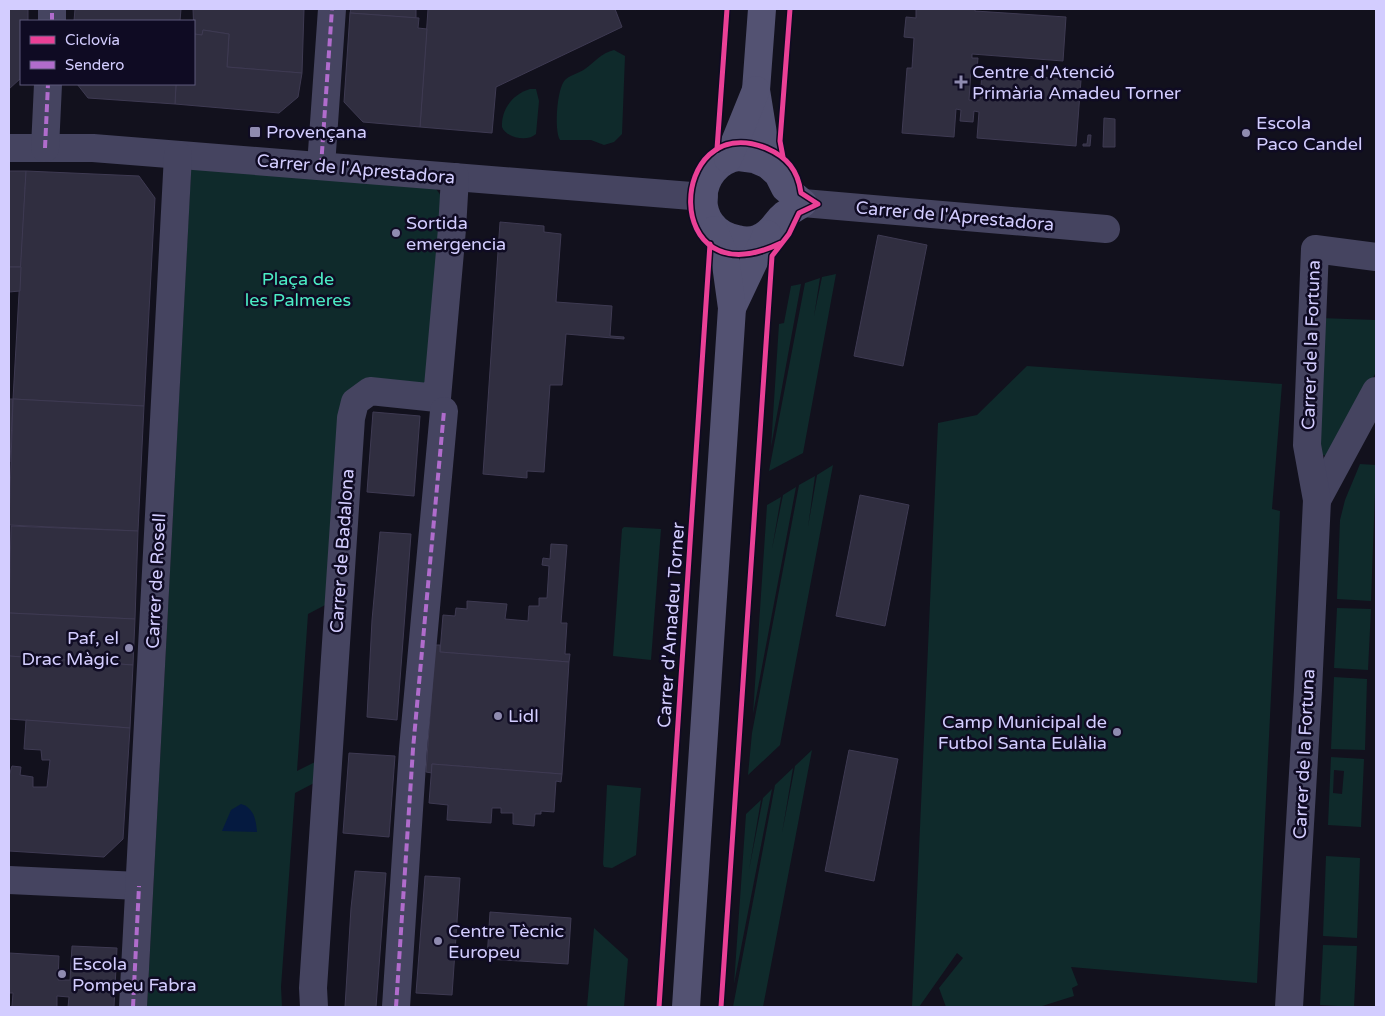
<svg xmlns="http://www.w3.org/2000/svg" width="1385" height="1016" viewBox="0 0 1385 1016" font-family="'Varela Round',sans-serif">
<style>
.green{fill:#0f2a2b;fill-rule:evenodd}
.water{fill:#051a40}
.building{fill:#302e40;stroke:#3e3a52}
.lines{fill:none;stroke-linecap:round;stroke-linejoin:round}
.street{stroke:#454460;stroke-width:28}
.secondary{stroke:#535272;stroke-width:28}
.quiet{stroke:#b06ccc;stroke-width:4;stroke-dasharray:8 4;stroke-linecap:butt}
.cycleway-casing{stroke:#0f0b23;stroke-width:8}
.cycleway{stroke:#ea4096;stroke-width:5}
.poi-dot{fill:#8f8bb0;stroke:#0f0b23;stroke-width:2}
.labels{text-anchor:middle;stroke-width:5;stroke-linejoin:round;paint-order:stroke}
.poi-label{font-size:18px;fill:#d3cdff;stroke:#0f0b23;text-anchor:start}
.street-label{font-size:18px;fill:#d3cdff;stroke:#0f0b23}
.park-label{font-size:18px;fill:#4cecc5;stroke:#0f0b23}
</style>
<rect width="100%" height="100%" fill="#12111d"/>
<!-- green -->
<g class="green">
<path d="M614,50l11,6 -3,78 -8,8 -10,3 -13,-5h-31c-6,-10 -3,-52 5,-60 5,-5 14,-7 20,-11 10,-7 16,-16 29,-19z"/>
<path d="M530,89h6l3,12 -3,33c-8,8 -30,4 -34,-7 -1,-18 11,-33 28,-38z"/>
<path d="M200,169l236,20 6,8 -14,186h-61l-38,220 -21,11 -11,157 20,-10 -1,21 -21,11 -14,194 1,20h-135l44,-837z"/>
<path d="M836,274l-33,179 -34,18 36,-188 15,-5 -6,38 8,-39z"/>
<path d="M801,284l-30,163 8,-123 5,-1 7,-37z"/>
<path d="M1320,318l56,2v52l-38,74 -11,10 -5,-1 -8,-17z"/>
<path d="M1027,366l255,18 -10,125 8,2 -23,472 -186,-16 7,18 -6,3 2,8 -35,11h-93l-7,-19 24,-30 -6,-5 -38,54h-7l26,-584 39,-8z"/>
<path d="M1360,464l16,1 -5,136 -34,-2 3,-79 5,-20z"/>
<path d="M833,465l-53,280 -32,30 4,-42 47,-248 16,-9 -7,51 9,-52z"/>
<path d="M796,487l-43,227 14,-209 14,-8 -9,52 11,-54z"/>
<path d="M624,527l37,2 -10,131 -38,-4 9,-127z"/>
<path d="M1337,608l34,1 -3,61 -34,-2z"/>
<path d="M1334,677l33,2 -2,71 -34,-1z"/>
<path d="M812,750l-49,257h-30l42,-222 18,-17 -11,65 13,-67z"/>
<path d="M1331,757l33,2 -3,68 -33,-2zM1334,770l10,1 -2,23 -9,-1z"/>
<path d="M607,785l34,3 -5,67 -24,13 -8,-1 -1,-3z"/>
<path d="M772,789l-38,195 12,-170 15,-14 -12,70 14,-72z"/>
<path d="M1326,856l34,2 -3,80 -34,-2z"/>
<path d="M594,928l34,31 -4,48h-37z"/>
<path d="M1323,945l34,1 -3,61 -34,-2z"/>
</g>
<!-- water -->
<path class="water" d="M241,804c13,4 15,16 16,28l-35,-1 9,-21z"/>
<!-- building -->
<g class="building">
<path d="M9,9h19v12h-7v57l-12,11z"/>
<path d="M75,9h106l-1,12h-106z"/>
<path d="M193,9h111l-2,64 -75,-6 2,-33 -26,-4 -1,5 -8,-1z"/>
<path d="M351,9h65v9l-66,-5z"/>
<path d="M428,9h187l7,18 -126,60 -4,46 -72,-6z"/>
<path d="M916,9h59v2l91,6 -3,44 -91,-7v4h6l-1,12 -6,-1 -2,31h11l2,-27 99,7 -5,66 -99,-8 2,-26 -5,-1 -1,11 -13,-1 1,-11 -5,-1 -2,28 -52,-4 5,-65h5l2,-30 -10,-1 2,-20 10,1z"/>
<path d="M350,13l69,5 -1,10 9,1 -7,98 -57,-5 -19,-20z"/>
<path d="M203,30l26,4 -2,33 75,6 -4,24 -19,16 -104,-9 1,-20h18v-50l8,1z"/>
<path d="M77,84h99l-1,20 -87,-6z"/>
<path d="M1104,118l11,1v28h-12z"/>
<path d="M1088,135h3l-1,11h-7v-2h4z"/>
<path d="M9,171h17l-5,96h-12z"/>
<path d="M26,171l113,5 16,22 -11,208 -131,-7z"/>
<path d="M500,222l44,4v6l17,2 -5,68 56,4 -2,30 14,1v2l-58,-5 -4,51h-12l-6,87 -17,-1v7l-44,-4z"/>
<path d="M878,235l49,10 -24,121 -49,-10z"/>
<path d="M9,267h12l-1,24 -11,1z"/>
<path d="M9,399h4l-3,63h-1z"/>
<path d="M13,399l131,7 -6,125 -129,-6z"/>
<path d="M373,412l47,4 -6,80 -47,-4z"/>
<path d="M860,495l49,10 -24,121 -49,-10z"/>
<path d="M11,526l127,5 -3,88 -126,-6z"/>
<path d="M380,532l31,2 -14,186 -30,-3 5,-97z"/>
<path d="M551,544l16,1 -6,78h6l-2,31h5l-1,8 -129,-10 3,-37 12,1 1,-8 11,1v-8l40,3 -2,15 23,2 1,-15h10v-8h8l2,-32 -7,-1 1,-7 7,1z"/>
<path d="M9,613l126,6 -2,46 -124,-9z"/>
<path d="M435,645h5v7l129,10 -7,112 -130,-10v9l-6,-1z"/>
<path d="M9,656l124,9 -3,63 -121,-9z"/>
<path d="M26,720l104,8 -7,111 -19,18 -95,-6v-75l3,-10 9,1 -1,8 13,2v10h14l3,-27h-8l-1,-10 -17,-1z"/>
<path d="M849,750l49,9 -24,122 -49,-10z"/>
<path d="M349,753l46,3 -6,81 -46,-4z"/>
<path d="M432,764l130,10 -1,8 -5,-1 -2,31 -13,-1v3h-6l-1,12 -21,-2v-11h-12v-5h-9l-1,15 -44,-3 1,-15 -19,-2z"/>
<path d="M355,871l31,2 -10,134h-31l6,-99z"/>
<path d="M425,876l35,2 -8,117 -36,-2z"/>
<path d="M490,912l81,6 -3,46 -81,-5z"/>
<path d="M72,946l45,2 -3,59h-46l1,-10 -12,-1v11h-48l3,-1 1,-13h-4v-40l50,3 -1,24h12z"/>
</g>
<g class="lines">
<!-- street -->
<g class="street">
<path d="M52,21v-12"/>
<path d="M9,148h84l611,49"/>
<path d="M45,148l3,-64"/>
<path d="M321,166l11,-157"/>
<path d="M803,203l303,26"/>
<path d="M1317,500l59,-109"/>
<path d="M9,880l130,6"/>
<path d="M133,1007l45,-852"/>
<path d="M314,1007l-1,-19 38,-570 4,-16 15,-11 67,7 15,-169 3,-52"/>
<path d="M396,1007l17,-258 31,-338"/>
<path d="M1289,1007l19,-317 9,-190 -10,-55 8,-196 61,8"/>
</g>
<!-- secondary -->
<g class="secondary">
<path d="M762,9l-6,81 12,75"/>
<path d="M739,157l15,2 14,6 10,9 7,14 18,15c-6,4 -13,8 -19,12 -10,8 -10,16 -25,23 -7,3 -15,3 -22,1 -48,-9 -42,-76 2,-82z"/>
<path d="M728,159l28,-69"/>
<path d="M732,308l35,-74"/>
<path d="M686,1007l46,-699 -7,-51 -11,-27"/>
</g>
<!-- quiet -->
<g class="quiet">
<path d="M52,21v-12"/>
<path d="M45,148l3,-64"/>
<path d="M321,166l11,-157"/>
<path d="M133,1007l6,-121"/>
<path d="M396,1007l17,-258 31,-338"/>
</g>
<defs>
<g id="cycleway">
<path d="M717,149l10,-140"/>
<path d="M783,157l-3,-16 10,-132"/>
<path d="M659,1007l51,-763"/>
<path d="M721,1007l51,-751 17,-22 10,-21 19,-9 -17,-11c-3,-23 -14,-36 -35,-45 -99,-39 -107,154 15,95"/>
</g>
</defs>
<!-- cycleway casing -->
<use href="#cycleway" class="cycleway-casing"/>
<!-- cycleway -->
<use href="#cycleway" class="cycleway"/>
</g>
<!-- markers -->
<g class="poi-dot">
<path d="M958.5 74.5h5v5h5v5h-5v5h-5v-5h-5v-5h5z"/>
<rect x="249" y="126" width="12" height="12" rx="2.5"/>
<circle cx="1246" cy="133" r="5"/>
<circle cx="396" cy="233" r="5"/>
<circle cx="129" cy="648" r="5"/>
<circle cx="498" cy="716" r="5"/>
<circle cx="1117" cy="732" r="5"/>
<circle cx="438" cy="941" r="5"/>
<circle cx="62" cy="974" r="5"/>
</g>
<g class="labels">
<!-- poi labels -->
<g class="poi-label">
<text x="972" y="78">Centre d'Atenció<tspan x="972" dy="21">Primària Amadeu Torner</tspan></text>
<text x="1256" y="129">Escola<tspan x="1256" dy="21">Paco Candel</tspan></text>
<text x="266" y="138">Provençana</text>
<text x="406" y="229">Sortida<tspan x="406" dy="21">emergencia</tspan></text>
<text x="119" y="644" text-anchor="end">Paf, el<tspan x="119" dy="21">Drac Màgic</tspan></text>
<text x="508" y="722">Lidl</text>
<text x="1107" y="728" text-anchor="end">Camp Municipal de<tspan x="1107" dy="21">Futbol Santa Eulàlia</tspan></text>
<text x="448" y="937">Centre Tècnic<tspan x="448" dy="21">Europeu</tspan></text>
<text x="72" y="970">Escola<tspan x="72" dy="21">Pompeu Fabra</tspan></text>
</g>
<!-- street labels -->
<g class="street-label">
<text transform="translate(356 169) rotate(5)" y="6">Carrer de l'Aprestadora</text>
<text transform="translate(955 216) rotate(5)" y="6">Carrer de l'Aprestadora</text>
<text transform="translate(1311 345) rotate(-88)" y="6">Carrer de la Fortuna</text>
<text transform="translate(342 551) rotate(-86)" y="6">Carrer de Badalona</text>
<text transform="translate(156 581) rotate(-87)" y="6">Carrer de Rosell</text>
<text transform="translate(671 625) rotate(-86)" y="6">Carrer d'Amadeu Torner</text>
<text transform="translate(1304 754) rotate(-87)" y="6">Carrer de la Fortuna</text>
</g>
<!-- park labels -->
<g class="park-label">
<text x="298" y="285">Plaça de<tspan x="298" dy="21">les Palmeres</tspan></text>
</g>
</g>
<!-- border -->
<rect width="1385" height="1016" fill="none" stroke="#d3cdff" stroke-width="20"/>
<!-- legend -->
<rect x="20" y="20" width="175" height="65" fill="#0f0b23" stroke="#5d597b"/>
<rect x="30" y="36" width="25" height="8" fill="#ea4096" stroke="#5d597b"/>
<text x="65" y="45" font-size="15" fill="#d3cdff">Ciclovía</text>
<rect x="30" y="61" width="25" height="8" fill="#b06ccc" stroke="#5d597b"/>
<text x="65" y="70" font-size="15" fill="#d3cdff">Sendero</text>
</svg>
